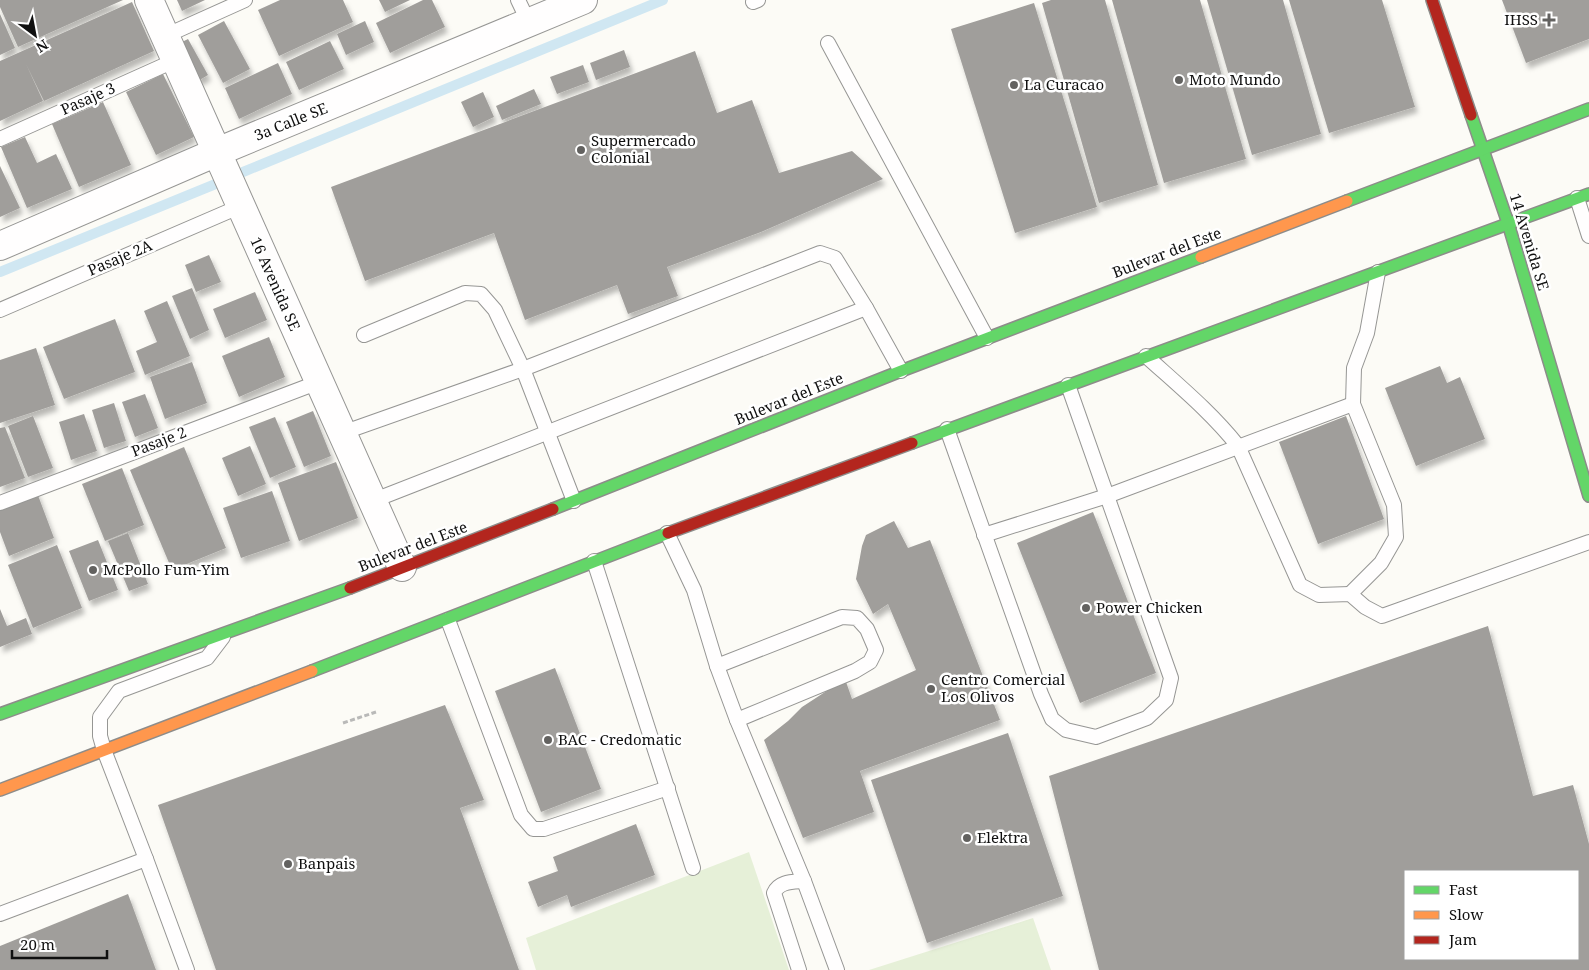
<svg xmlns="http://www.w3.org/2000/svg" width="1589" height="970" viewBox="0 0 1589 970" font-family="'Noto Serif',serif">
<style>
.green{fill:#e6f0d8}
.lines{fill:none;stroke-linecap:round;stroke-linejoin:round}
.stream{stroke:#d0e7f2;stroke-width:10}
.building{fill:#a09e9b;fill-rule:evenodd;filter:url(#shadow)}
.lane-casing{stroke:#969694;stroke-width:16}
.street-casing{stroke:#969694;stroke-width:30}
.fast-casing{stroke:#8d8c8a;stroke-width:14}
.slow-casing{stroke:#8d8c8a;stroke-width:14}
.jam-casing{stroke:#8d8c8a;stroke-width:14}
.path{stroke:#b9b9b8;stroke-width:3;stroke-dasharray:5 2.5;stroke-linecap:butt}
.lane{stroke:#fffefe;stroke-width:14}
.street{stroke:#fffefe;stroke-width:28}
.fast{stroke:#63d668;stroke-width:11}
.slow{stroke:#ff974d;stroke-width:11}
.jam{stroke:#b3261e;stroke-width:11}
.poi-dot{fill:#636260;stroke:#fff;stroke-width:2}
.labels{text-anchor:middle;stroke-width:5;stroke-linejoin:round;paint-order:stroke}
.poi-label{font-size:15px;fill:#101010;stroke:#fff;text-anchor:start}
.street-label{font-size:15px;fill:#101010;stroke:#fff}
</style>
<defs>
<filter id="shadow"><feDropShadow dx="3" dy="5.5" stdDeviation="2.5" flood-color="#0004"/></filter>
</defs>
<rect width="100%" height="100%" fill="#fcfbf6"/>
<!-- green -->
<g class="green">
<path d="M749,852l40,118h-253l-10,-32z"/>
<path d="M1033,918l18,52h-182z"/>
</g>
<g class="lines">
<!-- stream -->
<g class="stream">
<path d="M243,172l420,-172"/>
<path d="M0,272l218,-89"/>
</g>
</g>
<!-- building -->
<g class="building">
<path d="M0,0h123l-105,47 -18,-40z"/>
<path d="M177,0h28l-23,11z"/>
<path d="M280,0h63l10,22 -74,34 -21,-46z"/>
<path d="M379,0h31l-25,12z"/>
<path d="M423,0h9l13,27 -55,26 -14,-30z"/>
<path d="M1051,0h54l53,185 -59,18 -57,-200z"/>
<path d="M1112,0h88l46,159 -82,24z"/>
<path d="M1207,0h76l38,134 -69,21z"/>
<path d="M1289,0h93l33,107 -86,26z"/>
<path d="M1502,0h87v39l-63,24z"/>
<path d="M132,2l22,49 -110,50 -18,-37 17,37 -43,20v-60z"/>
<path d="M1034,3l63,204 -82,26 -64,-204z"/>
<path d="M0,14l15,34 -15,7z"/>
<path d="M224,21l26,48 -27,14 -25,-48z"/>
<path d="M365,21l9,21 -28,13 -9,-21z"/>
<path d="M188,39l20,36 -10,6 -20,-37z"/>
<path d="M330,41l14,28 -45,21 -13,-28z"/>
<path d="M624,50l6,17 -34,13 -6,-17z"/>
<path d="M695,51l22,62 35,-13 27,73 73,-22 31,28 -122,53 -94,35 11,29 -50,18 -11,-29 -92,35 -31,-87 -129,48 -34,-94z"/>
<path d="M278,63l14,31 -53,25 -14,-31z"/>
<path d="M583,65l6,17 -32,12 -7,-17z"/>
<path d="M163,74l31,63 -38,18 -30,-63z"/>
<path d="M534,89l7,15 -39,16 -6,-14z"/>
<path d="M483,92l11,25 -21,10 -12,-25z"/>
<path d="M103,102l28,63 -52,22 -27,-63z"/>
<path d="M25,137l12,26 19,-9 16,35 -45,19 -26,-61z"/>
<path d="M0,166l20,42 -20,9z"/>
<path d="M209,255l12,27 -25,10 -11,-27z"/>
<path d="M192,288l17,42 -19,9 -18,-43z"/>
<path d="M255,292l12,28 -42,18 -12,-29z"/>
<path d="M167,301l23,55 -45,19 -9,-24 21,-9 -13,-31z"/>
<path d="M115,319l20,53 -71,27 -21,-52z"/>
<path d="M269,337l16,40 -46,20 -17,-41z"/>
<path d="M36,348l19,57 -55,18v-63z"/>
<path d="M192,362l15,41 -42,16 -15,-42z"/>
<path d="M1440,366l7,17 13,-6 25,62 -69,27 -31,-78z"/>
<path d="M145,394l13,34 -23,9 -13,-35z"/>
<path d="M114,403l12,38 -22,7 -12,-38z"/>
<path d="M313,411l18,45 -27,11 -18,-45z"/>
<path d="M84,414l13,37 -26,9 -12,-38z"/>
<path d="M33,416l20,52 -25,9 -20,-51z"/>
<path d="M1346,416l38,103 -66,25 -39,-102z"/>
<path d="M275,417l21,50 -26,11 -21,-51z"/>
<path d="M5,427l20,51 -25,9v-59z"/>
<path d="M250,446l16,38 -28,12 -16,-38z"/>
<path d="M184,447l42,101 -54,22 -42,-100z"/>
<path d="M336,462l22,56 -59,23 -21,-58z"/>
<path d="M122,468l22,57 -39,16 -23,-57z"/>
<path d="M36,490l18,48 -45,18 -9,-24v-28z"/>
<path d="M272,491l18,50 -49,17 -18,-50z"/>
<path d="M1093,512l63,161 -76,30 -63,-160z"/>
<path d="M894,521l14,27 22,-8 70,180 -140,51 14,41 -71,26 -39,-98 24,-19 14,-14 43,-28 7,20 64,-29 -28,-66 -15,10 -17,-35 6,-33 4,-11z"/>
<path d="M128,533l20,51 -19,7 -21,-50z"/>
<path d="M98,540l20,50 -29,11 -20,-50z"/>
<path d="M57,545l25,63 -49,20 -25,-63z"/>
<path d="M0,609l7,17 19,-8 6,16 -32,13z"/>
<path d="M1488,626l45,170 40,-11 16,59v126h-490l-50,-194zM1405,871h173v88h-173z"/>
<path d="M555,668l46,121 -60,23 -46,-121z"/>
<path d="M445,705l39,95 -24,8 59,162h-303l-58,-165z"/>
<path d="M1008,733l55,163 -136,47 -56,-163z"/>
<path d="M636,824l19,51 -84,32 -4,-12 -29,12 -10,-25 30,-11 -5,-14z"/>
<path d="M128,894l28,76h-156v-24z"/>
</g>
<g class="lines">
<defs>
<g id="lane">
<path d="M518,0l11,23"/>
<path d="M753,2l5,-2"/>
<path d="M165,36l80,-36"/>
<path d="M828,43l159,295"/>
<path d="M0,139l176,-79"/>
<path d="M1577,198l12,38"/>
<path d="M0,310l241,-104"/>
<path d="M364,335l101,-42 16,1 14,16 28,59 51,132"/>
<path d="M1146,356c32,29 65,56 92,90l62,139 19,10 31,-1 15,13 17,9 207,-74"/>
<path d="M947,429l94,265 11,25 14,11 30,7 51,-19 19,-18 5,-22 -103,-293"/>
<path d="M342,433l181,-64 297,-116 15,5 31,50 35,63"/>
<path d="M372,501l494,-193"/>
<path d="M0,503l319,-121"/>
<path d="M667,533l27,57 23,76 20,54 67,161 33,89"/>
<path d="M984,535l123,-39 246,-92"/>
<path d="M594,561l99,307"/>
<path d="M1350,594l31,-31 15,-26 -2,-32 -41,-101 1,-36 13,-35 11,-61"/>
<path d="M448,620l73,195 12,14h11l124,-41"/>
<path d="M717,666l125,-49 15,1 10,11 9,21 -6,12 -15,9 -118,49"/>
<path d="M0,914l146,-55"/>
<path d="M187,970l-41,-111 -42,-109 -4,-14v-19l19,-26 88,-33 16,-21"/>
<path d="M799,970l-25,-77c5,-12 19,-11 30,-12"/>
</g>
<g id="street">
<path d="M149,0l253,567"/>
<path d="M0,246l217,-94 366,-152"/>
</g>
<g id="fast">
<path d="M1471,115l37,108 81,273"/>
<path d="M1347,201l242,-92"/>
<path d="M912,443l677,-249"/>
<path d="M553,509l348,-138 300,-114"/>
<path d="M312,671l356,-138"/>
<path d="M0,714l350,-126"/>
</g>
<g id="slow">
<path d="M1201,257l146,-56"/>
<path d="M0,790l312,-119"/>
</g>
<g id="jam">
<path d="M1432,0l39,115"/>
<path d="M668,533l244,-90"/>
<path d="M350,588l203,-79"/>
</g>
</defs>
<!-- lane casing -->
<use href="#lane" class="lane-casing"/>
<!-- street casing -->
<use href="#street" class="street-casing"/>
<!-- fast casing -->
<use href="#fast" class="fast-casing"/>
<!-- slow casing -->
<use href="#slow" class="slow-casing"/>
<!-- jam casing -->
<use href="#jam" class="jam-casing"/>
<!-- path -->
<path class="path" d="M343,723l33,-11"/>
<!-- lane -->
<use href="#lane" class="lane"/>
<!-- street -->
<use href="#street" class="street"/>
<!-- fast -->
<use href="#fast" class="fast"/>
<!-- slow -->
<use href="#slow" class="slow"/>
<!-- jam -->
<use href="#jam" class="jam"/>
</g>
<!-- markers -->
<g class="poi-dot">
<path d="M1546.5 12.5h5v5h5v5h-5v5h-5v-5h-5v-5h5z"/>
<circle cx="1179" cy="80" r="5"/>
<circle cx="1014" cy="85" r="5"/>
<circle cx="581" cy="150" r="5"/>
<circle cx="93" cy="570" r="5"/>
<circle cx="1086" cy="608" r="5"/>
<circle cx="931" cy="689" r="5"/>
<circle cx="548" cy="740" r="5"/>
<circle cx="967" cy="838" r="5"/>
<circle cx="288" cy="864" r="5"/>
</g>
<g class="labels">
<!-- poi labels -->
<g class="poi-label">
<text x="1538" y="25" text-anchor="end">IHSS</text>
<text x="1189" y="85">Moto Mundo</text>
<text x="1024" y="90">La Curacao</text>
<text x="591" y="146">Supermercado<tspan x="591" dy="17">Colonial</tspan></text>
<text x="103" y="575">McPollo Fum-Yim</text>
<text x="1096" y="613">Power Chicken</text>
<text x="941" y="685">Centro Comercial<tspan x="941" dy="17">Los Olivos</tspan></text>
<text x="558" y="745">BAC - Credomatic</text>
<text x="977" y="843">Elektra</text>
<text x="298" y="869">Banpais</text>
</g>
<!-- street labels -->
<g class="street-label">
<text transform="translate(88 99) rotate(-24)" y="5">Pasaje 3</text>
<text transform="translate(291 122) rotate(-22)" y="5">3a Calle SE</text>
<text transform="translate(1529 242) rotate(73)" y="5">14 Avenida SE</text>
<text transform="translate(1167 253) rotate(-21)" y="5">Bulevar del Este</text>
<text transform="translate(120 258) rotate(-23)" y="5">Pasaje 2A</text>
<text transform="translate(275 284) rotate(66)" y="5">16 Avenida SE</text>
<text transform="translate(789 399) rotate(-22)" y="5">Bulevar del Este</text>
<text transform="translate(159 442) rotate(-21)" y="5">Pasaje 2</text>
<text transform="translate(413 547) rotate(-21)" y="5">Bulevar del Este</text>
</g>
</g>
<!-- legend -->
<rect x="1404" y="870" width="175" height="90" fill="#ffffff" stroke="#9f9f9f"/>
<rect x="1414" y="886" width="25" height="8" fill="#63d668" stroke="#9f9f9f"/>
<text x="1449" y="895" font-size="15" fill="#101010">Fast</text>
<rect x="1414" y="911" width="25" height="8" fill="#ff974d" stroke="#9f9f9f"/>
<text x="1449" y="920" font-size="15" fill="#101010">Slow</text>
<rect x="1414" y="936" width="25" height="8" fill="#b3261e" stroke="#9f9f9f"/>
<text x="1449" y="945" font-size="15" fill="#101010">Jam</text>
<!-- north arrow -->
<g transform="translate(35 35) rotate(148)" stroke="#ffffff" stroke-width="4" paint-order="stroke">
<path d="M0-4L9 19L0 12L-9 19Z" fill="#101010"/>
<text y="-8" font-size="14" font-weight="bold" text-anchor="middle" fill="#101010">N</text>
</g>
<!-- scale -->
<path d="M12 950v8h95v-8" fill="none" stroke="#101010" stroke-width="2.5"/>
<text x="20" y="950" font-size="15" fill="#101010" stroke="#ffffff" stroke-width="4" paint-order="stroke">20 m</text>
</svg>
